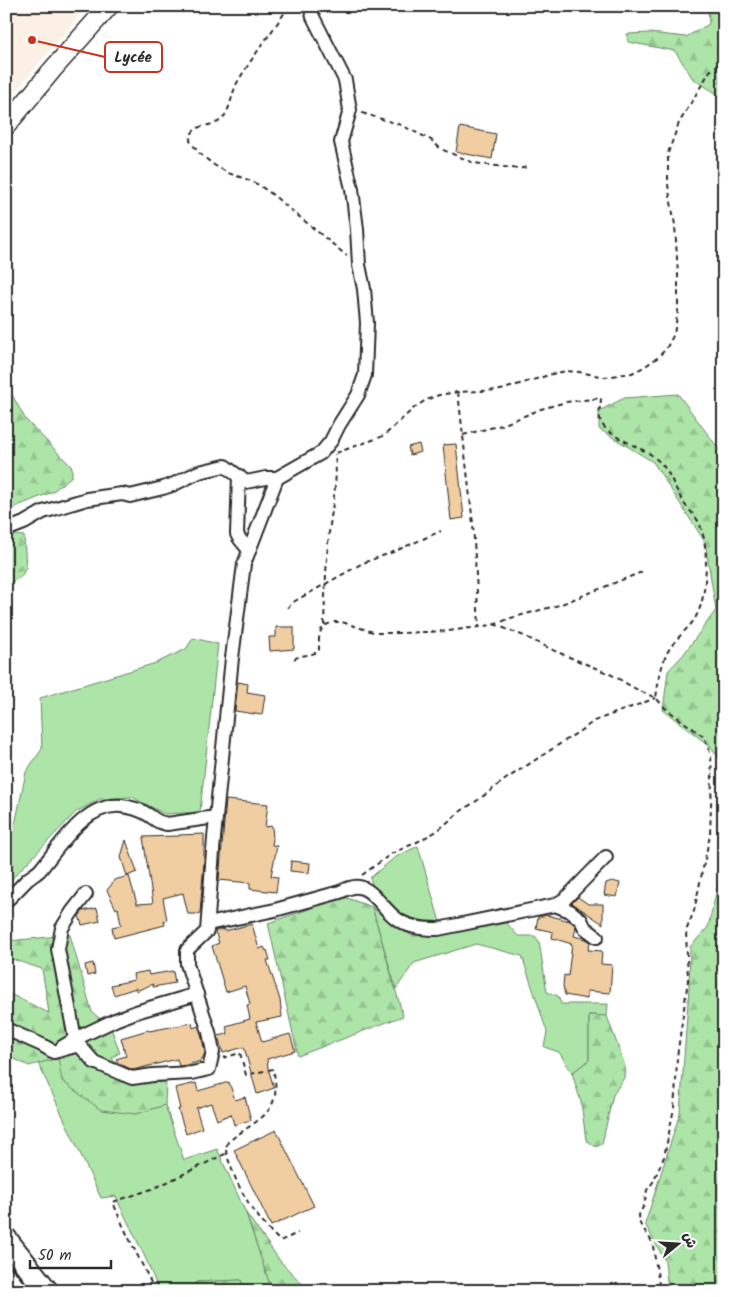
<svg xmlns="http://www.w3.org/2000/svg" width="730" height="1297" viewBox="0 0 730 1297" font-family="Kalam,'Playpen Sans Arabic',sans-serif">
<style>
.built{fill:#fbf0e3}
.green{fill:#ade4a8;stroke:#6c886a}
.forest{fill:url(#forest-firs);stroke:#6c886a}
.building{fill:#f1cea2;stroke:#2b2b2b}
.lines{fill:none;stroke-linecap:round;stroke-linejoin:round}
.minor-casing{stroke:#2b2b2b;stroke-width:16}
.secondary-casing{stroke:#2b2b2b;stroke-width:21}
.trunk-casing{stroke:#2b2b2b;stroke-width:25}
.path{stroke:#2b2b2b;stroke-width:2;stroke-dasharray:5 4;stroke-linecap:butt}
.minor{stroke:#fff;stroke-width:12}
.secondary{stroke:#fff;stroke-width:18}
.trunk{stroke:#fff;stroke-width:21}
.leader{fill:none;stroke:#c8321e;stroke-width:2}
.callout-dot{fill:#c8321e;stroke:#fff;stroke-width:2}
.callout{fill:#fff;stroke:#c8321e;stroke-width:2}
.callout-label{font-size:15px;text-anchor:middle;font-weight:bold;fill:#2b2b2b}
</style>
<defs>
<pattern id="forest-firs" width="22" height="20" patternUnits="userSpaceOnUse" patternTransform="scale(1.25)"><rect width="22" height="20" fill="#ade4a8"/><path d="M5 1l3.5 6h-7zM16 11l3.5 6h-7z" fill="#95c491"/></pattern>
</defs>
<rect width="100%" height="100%" fill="#fff"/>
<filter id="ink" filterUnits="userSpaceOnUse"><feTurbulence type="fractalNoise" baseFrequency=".02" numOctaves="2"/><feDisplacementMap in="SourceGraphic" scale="10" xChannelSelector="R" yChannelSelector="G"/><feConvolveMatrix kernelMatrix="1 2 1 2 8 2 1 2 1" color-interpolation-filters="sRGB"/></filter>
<g filter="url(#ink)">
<!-- built -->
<path class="built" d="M6,6h82l-56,65 -26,33z"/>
<!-- green -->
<g class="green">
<path d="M193,638l25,6 -18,168 -35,2 -33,-17 -32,2 -24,13 -70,73v-46l10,-19 10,-48 16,-23 -2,-51 116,-35 30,-14z"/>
<path d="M418,846l22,76 -21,1 -22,-8 -23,-25 -4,-12 24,-20z"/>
<path d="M372,907l19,17 22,12 24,-1 66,-16 15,17h17l4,5 8,51 11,4 3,8h47l-1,12 -18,-1v45l-17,13 -13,-21 -15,-5 3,-15 -25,-76 -46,-12 -62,19 -18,26z"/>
<path d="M59,1058l77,56 29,-9 19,55 33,-11 29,64 26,78h-28l-3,-11 -45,2 -8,9h-29l-14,-34 -25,-51 -4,-10 -15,2 -63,-135z"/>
</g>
<!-- forest -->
<g class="forest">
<path d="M708,6h16v106l-5,-17 -26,-16 -18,-28 -47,-9 -1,-8 23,-1 36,4 23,-13z"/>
<path d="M6,384l20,36 46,47v9l-20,16 -32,13 -14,7z"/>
<path d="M678,394l46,62v309l-13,-18 -48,-37 5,-39 15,-16 33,-45 -11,-68 -52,-80 -54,-33v-18l25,-13z"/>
<path d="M14,535l10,1 2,32 -5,9 -15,8v-48z"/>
<path d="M724,859v432h-56l-3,-30 -20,-37 35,-111 9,-125 1,-41 18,-20z"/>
<path d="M344,897l28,10 31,109 -105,40 -30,-133z"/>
<path d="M70,935l22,77 19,16 9,25 -8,4 12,26 42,-1 -1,23 -29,9 -35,-4 -39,-29 -4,-23 -29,8 -23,-11v-63l43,21 -7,-44 -36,-12v-14l2,-2z"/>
<path d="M589,1015l18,1 18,50 -1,12 -11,17 -11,49 -6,3 -10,-7 -5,-38 -9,-29 17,-13z"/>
<path d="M246,1213l35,49 28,29h-37z"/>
<path d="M241,1280l3,11h-56l8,-9z"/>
</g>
<!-- building -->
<g class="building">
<path d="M460,127l36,7 -4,25 -36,-7z"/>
<path d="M419,444l2,8 -11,3 -2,-8z"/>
<path d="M456,444l8,74 -13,2 -8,-75z"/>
<path d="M276,627h18v22l-24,2 -1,-14h7z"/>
<path d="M238,682l10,2 -1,8 18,3 -3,20 -27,-4z"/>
<path d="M226,800l42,4 -3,23 7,-1 1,13 -1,6 5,1 -6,30 7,1 -2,15 -26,-3v-6l-31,-3z"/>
<path d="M204,834v27l-4,53h-12l-5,-21 -20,5 4,22 -3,1 1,4 -51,13 -2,-11 9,-2 -3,-17 -2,1 -9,-19 5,-6 2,-4 15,-4 8,28 16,-1 -10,-66 36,-1v-1z"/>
<path d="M126,840l11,32 -10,4 -6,-19z"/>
<path d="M291,861l19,2 -1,10 -19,-2z"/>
<path d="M612,881l8,2 -3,14 -13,-2 2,-12z"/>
<path d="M578,897l10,7h15v20l-31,-21z"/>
<path d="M97,908l3,13 -18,4 -3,-9 4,-5z"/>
<path d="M547,915l23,6 5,4 1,4 -2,7 12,3 4,3 -2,8 14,1 -1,13 11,1 -2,28 -23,-2v8l-22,-4 -2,-9 1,-11 4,1 4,-32 -20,-6 1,-6 -17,-4 2,-11z"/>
<path d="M252,924l7,25 5,-2 2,4 1,-1 3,10h-3l13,40 2,17 -26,5 6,20 28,-8 5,17 -28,8 1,9 6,20 -17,6 -13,-47 -21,6 -5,-17 10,-2 -2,-8 24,-7 -3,-14 3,-1 -5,-18 -19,6 -14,-46 7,-3 -4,-12 9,-2 1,2z"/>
<path d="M93,963l2,11 -8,2 -2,-11z"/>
<path d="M148,971l1,4 24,-4 2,12 -22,4v-3l-17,7v-3l-22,7 -3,-10 23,-5 -1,-6z"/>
<path d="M192,1023l1,5 5,-2 3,8 4,18 -2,6 -2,1v2l-14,4 -8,1 -2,-7 -44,11 -15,-7 -2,-4 10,-3 -5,-18 27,-8 1,1z"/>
<path d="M229,1082l6,18 10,-3 6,23 -17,5 -3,-11 -14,6 -6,-17 -15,5 6,20 -16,6 -8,-25h2l-5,-21 21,-5 2,8z"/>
<path d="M276,1130l38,76 -43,20 -37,-76z"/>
</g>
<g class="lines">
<defs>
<g id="minor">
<path d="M239,476l-2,58c2,6 9,11 12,17"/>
<path d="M6,530l18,-7 19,-11 44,-13 35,-5 8,2 33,-8 9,-3 27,-13 26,-6 21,16 20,-4h11"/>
<path d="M6,901c8,-7 15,-15 22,-22 4,-3 9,-6 12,-9 20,-24 45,-67 81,-64 9,1 18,3 26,8 9,5 8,8 20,10l49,-7"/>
<path d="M555,905l15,6 11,9 4,8 12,9"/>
<path d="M208,924l67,-14 65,-18c6,-3 13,-6 19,-5 14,2 26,24 38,32 12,9 27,10 41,10l117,-24 10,-6 41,-42"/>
<path d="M6,1029l36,16 12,7 25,-7 15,17 38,16 21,-3 39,-2 17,-4 4,-17 -4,-20 -22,-68v-14l20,-19 7,-93 18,-180 12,-94 33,-86 44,-25 10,-12 8,-16 19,-30 7,-20 2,-52 -3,-34 -5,-24 -2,-36 -5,-40 -11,-47 9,-32 -5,-30 -32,-63 -3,-11"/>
<path d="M75,1039l40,-19 21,-8 61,-18"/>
<path d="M62,1047l13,-8 -17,-90 4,-21 10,-16 14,-18"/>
</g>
<path id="secondary" d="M6,126l47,-57 56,-63"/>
<g id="trunk">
<path d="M6,1239l41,52"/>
<path d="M6,1278l10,13"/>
</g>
</defs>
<!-- minor casing -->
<use href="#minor" class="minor-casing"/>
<!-- secondary casing -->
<use href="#secondary" class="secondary-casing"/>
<!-- trunk casing -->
<use href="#trunk" class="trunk-casing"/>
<!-- path -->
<g class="path">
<path d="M289,6c-17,26 -37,51 -52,77 -6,12 -6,26 -15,36 -10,10 -31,2 -32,22l9,12 15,12 14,8 18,6 13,6 14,10 74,61"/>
<path d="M362,113l39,12 30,15 10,9 33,14 45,6 8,-2"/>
<path d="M458,392l15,132 6,102"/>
<path d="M463,435l39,-10 39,-16 25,-7 35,-4c0,8 -4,18 1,26 7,12 35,22 48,30 19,13 21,27 32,46 5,10 16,16 19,28 4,11 5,26 5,38 -1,19 -2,42 -15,58 -8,9 -18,18 -24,29 -6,13 -9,30 -11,45"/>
<path d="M336,453l45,-16 7,-5 26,-24 12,-8 13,-5 19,-3 43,-2 51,-16 14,-3 13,1 26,5 27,-4 12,-6 13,-9 9,-9 8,-15 4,-23v-36l-3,-50 -7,-40v-32l11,-30 31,-52 8,-6 6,-1"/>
<path d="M287,608l8,-7 68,-38 30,-11 48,-21"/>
<path d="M494,624l30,12 31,15 57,24 24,14 20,9 9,10 39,29 5,12 2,7 1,21 -2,58 -16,76 -8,20 2,49 -11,77 -1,24 -2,27 -10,49 -11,25 -6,8 -3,15 -5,10 1,9 11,16 2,6 7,45"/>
<path d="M324,625c1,-30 2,-61 5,-92 3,-27 9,-51 6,-79"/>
<path d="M294,659c8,-5 18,-3 25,-8v-13l2,-8 5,-5 7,-3h9l34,11h25l47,-2 31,-4 17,-3 15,-6 48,-13 83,-33"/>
<path d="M362,875l29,-21 26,-12 20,-11 24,-20 17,-11 28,-21 80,-52 8,-6 62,-23"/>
<path d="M223,1058l17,-5 6,22 27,-6c11,46 -16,49 -45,73 -4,8 -1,14 2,22 10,30 28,56 50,77l18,-8"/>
<path d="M155,1291c-14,-30 -30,-58 -42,-89l30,-10 14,-5 68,-33"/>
</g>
<!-- minor -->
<use href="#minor" class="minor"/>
<!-- secondary -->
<use href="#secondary" class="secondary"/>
<!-- trunk -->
<use href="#trunk" class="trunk"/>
</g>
</g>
<!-- callouts -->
<path class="leader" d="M32 40L105 57"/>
<circle class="callout-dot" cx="32" cy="40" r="5"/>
<rect class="callout" x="105" y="42" width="57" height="30" rx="5"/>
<g class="callout-label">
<text x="133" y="62">Lycée</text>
</g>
<!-- margin -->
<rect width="730" height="1297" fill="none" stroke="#fff" stroke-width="25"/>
<rect x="12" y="12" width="705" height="1272" fill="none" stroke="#2b2b2b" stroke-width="2" filter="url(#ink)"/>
<!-- north arrow -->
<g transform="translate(678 1244) rotate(72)" stroke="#ffffff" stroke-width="4" paint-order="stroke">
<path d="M0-4L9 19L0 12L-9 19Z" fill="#2b2b2b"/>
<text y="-8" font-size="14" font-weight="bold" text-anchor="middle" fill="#2b2b2b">ش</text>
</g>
<!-- scale -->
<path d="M30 1260v8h81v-8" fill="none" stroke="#2b2b2b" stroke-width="2.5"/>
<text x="38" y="1260" font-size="15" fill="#2b2b2b" stroke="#ffffff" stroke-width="4" paint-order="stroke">50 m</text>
</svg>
